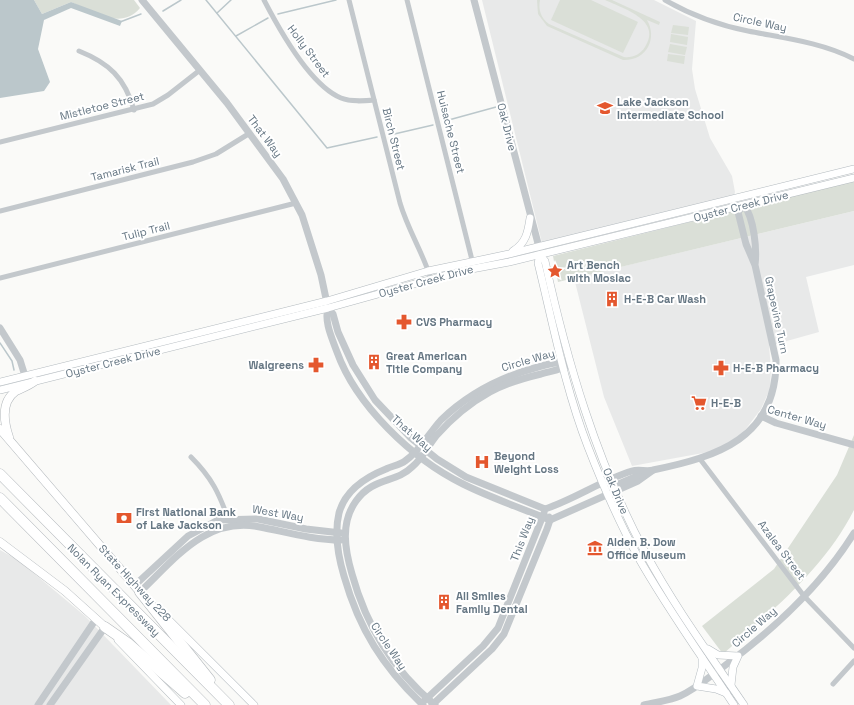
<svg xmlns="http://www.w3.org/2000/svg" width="854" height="705" viewBox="0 0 854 705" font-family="'Space Grotesk',sans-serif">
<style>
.built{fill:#e8e9e9}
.green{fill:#dadfd7}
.water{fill:#bbc7cb}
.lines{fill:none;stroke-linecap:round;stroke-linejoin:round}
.stream{stroke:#bbc7cb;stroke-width:1.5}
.secondary-casing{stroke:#b3babf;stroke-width:8}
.primary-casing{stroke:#b5babe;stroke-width:9}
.motorway-casing{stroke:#b4b9bd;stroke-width:11}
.minor{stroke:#c3c8cc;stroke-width:5}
.tertiary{stroke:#c3c8cc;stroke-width:7}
.secondary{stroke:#fff;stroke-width:7}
.primary{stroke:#fff;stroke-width:8}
.motorway{stroke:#fff;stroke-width:10}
.labels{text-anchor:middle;stroke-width:4;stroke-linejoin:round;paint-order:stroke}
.street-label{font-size:11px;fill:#657683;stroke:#fff}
.poi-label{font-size:11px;font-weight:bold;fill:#657683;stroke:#fff;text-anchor:start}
</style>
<rect width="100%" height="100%" fill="#fafaf8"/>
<!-- built -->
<g class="built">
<path d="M482,0h172l42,21 -4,48 3,20 15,49 22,38 3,16 -1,4 -192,47z"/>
<path d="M854,211v54l-48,12 13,55 -50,14 2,23 -1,20 -9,20 -19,25 -28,17 -82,15 -28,-69 -30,-119z"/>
<path d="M0,550l18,10 67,56 86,89h-171z"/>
</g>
<!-- green -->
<g class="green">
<path d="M34,0h100l6,8c-19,23 -47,3 -69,-6l-29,12z"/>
<path d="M537,0h3c-2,10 1,18 9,24l75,33c8,1 16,-2 21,-10 18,-27 -23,-39 -40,-47h7l48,22 -1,3 -12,-5c11,19 -1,41 -24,40l-76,-34 -9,-12z"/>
<path d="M560,0h31l47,22 -15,31 -72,-33z"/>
<path d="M673,25l16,2 -1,8 -17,-2z"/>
<path d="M671,34l17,3 -1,8 -17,-3z"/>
<path d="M670,44l17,3 -2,8 -17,-3z"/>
<path d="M668,54l17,2 -1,8 -17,-3z"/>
<path d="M854,181v30l-296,71 -5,-26z"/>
<path d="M854,435v75c-30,59 -82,101 -131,144l-21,-28 72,-57 63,-94z"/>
</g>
<!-- water -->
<path class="water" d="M0,0h34l8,14 29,-12 51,19 -2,5 -49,-18 -27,12 -6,29 12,33 -6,9 -44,7z"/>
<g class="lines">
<!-- stream -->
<g class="stream">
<path d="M206,0l121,148 50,-11"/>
<path d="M163,11l18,-11"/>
<path d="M217,13l14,-13"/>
<path d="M278,14l58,-14"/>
<path d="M120,22l21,-8"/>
<path d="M236,36l32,-18"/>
<path d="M445,121l51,-14"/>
<path d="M390,135l43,-10"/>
<path d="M0,343l12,18 2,9"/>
</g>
<defs>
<g id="secondary">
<path d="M513,251c13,-8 15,-19 17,-33"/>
<path d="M540,255l5,6c22,100 51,200 100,291 29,54 65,103 99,153"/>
<path d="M540,255l-2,8c15,61 27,125 50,184 14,36 30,73 49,108 29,52 64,100 97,150"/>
<path d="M0,382l327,-81 101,-30 81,-17 345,-85"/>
<path d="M0,390l328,-82 133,-37 48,-9 345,-84"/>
<path d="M164,615l90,90"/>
<path d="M118,640l63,65"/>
<path d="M708,649l10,6 20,1 -5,11 -2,18"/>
<path d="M702,658v10l-5,18 19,3 10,4"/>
</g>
<g id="primary">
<path d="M0,429l140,163"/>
<path d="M9,437c-5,-15 -9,-35 7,-46 6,-3 13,-5 19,-10"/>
<path d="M0,542l65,49 40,36"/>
</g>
<g id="motorway">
<path d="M0,474l229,231"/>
<path d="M0,498l205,207"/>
<path d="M140,592l70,88"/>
<path d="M105,627l23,16 57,50"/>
</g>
</defs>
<!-- secondary casing -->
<use href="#secondary" class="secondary-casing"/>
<!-- primary casing -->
<use href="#primary" class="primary-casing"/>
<!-- motorway casing -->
<use href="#motorway" class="motorway-casing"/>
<!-- minor -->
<g class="minor">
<path d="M264,0c15,29 46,85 77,98 10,4 22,3 33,2"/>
<path d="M349,0l51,203c8,27 23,50 31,76"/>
<path d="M407,0l66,264"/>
<path d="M665,0c26,15 53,25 83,31 35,7 73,11 106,28"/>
<path d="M79,51c30,12 46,27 55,59"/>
<path d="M0,142l153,-38 15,-9 32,-25"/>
<path d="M0,211l193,-49 23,-8 34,-21"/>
<path d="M0,278l296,-75"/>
<path d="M191,457c21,21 28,36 38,64"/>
<path d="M700,459l104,137 50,52"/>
<path d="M833,684l21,-23"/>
</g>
<!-- tertiary -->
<g class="tertiary">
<path d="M142,0l85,103 56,76 19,36 19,60 7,33 5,6 5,18 15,33 22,35 36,38 26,21 29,18 79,32"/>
<path d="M474,0l66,251"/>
<path d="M328,308c-4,14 4,30 9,44 19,53 75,107 126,132 28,14 58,24 87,36l88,-39 14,-10"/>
<path d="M0,328l20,32 5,16"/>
<path d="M761,416l15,7 78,22"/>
<path d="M609,495l1,-6 4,-3 30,-13"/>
<path d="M545,509c30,-10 57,-29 87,-38 7,-2 15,1 21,-1 64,-13 124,-32 123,-110l-21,-95 -9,-21 -8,-32 6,-7c10,13 13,44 11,60"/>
<path d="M134,586l54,-50 30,-16 40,-1 48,10 35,4"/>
<path d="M140,592c35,-33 66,-76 120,-65 26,5 53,13 81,13"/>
<path d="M424,701l59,-55 15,-18 46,-115"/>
<path d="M38,705l58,-86"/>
<path d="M50,705l55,-78"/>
<path d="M423,705c-40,-38 -64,-76 -79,-129 -6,-20 -10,-42 -5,-63 6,-22 27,-36 47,-44 6,-3 14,-4 19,-8 15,-10 24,-28 36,-41 28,-27 59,-43 97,-53 11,-3 21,-6 32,-4"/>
<path d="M432,705l60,-56 12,-15 43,-105 3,-9 -1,-3"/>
<path d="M435,705c-41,-34 -69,-80 -83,-131 -7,-24 -12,-51 4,-73 17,-24 40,-18 56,-34 10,-8 16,-21 24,-31 15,-17 34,-33 54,-44 16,-9 34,-14 51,-18 8,-3 19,-3 26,-9"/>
<path d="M644,705c12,-3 24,-4 36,-9 16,-7 29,-19 43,-29 50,-37 98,-81 131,-134"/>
</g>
<!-- secondary -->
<use href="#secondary" class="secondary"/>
<!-- primary -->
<use href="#primary" class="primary"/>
<!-- motorway -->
<use href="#motorway" class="motorway"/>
</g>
<!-- icons -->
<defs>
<symbol id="school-bare" viewBox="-9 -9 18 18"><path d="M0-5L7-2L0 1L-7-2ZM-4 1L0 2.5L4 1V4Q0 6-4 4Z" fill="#e4572e" stroke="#fff" stroke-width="2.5" paint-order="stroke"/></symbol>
<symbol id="sight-bare" viewBox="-9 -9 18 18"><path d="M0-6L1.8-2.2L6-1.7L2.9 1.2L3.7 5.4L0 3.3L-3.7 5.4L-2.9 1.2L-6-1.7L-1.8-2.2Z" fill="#e4572e" stroke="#fff" stroke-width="2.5" paint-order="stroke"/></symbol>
<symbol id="building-bare" viewBox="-9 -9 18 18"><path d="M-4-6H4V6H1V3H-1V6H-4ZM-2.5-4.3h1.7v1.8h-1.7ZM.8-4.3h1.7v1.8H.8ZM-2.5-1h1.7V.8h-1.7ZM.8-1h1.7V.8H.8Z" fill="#e4572e" stroke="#fff" stroke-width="2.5" paint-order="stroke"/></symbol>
<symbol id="pharmacy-bare" viewBox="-9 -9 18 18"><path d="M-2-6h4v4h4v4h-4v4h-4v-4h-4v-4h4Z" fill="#e4572e" stroke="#fff" stroke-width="2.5" paint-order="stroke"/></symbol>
<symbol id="supermarket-bare" viewBox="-9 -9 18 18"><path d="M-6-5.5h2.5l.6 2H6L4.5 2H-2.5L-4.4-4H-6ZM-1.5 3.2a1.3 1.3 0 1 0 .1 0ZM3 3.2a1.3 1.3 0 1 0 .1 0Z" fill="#e4572e" stroke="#fff" stroke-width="2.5" paint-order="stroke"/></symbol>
<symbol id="hospital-bare" viewBox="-9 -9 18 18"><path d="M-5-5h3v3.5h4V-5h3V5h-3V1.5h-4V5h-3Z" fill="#e4572e" stroke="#fff" stroke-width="2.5" paint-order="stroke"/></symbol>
<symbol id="bank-bare" viewBox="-9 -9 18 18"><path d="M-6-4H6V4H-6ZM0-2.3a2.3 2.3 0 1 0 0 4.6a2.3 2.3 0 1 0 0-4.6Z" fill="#e4572e" stroke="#fff" stroke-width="2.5" paint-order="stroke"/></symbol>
<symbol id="museum-bare" viewBox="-9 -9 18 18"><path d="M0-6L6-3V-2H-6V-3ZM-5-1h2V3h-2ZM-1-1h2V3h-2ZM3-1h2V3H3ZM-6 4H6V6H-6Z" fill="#e4572e" stroke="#fff" stroke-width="2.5" paint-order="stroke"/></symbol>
</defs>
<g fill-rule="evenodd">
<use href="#school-bare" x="594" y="97" width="22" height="22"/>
<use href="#sight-bare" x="544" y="260" width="22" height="22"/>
<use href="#building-bare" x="601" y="288" width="22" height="22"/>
<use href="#pharmacy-bare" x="393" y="311" width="22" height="22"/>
<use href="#building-bare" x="363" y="351" width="22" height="22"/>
<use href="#pharmacy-bare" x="305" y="354" width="22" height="22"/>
<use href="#pharmacy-bare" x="710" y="357" width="22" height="22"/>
<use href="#supermarket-bare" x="688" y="392" width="22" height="22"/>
<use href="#hospital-bare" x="471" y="451" width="22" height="22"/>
<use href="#bank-bare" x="113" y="507" width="22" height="22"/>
<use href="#museum-bare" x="584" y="537" width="22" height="22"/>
<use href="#building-bare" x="433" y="591" width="22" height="22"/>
</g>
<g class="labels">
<!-- street labels -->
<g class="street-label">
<text transform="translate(760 22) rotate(12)" y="4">Circle Way</text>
<text transform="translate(309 51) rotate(53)" y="4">Holly Street</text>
<text transform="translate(102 106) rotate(-14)" y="4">Mistletoe Street</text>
<text transform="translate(507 127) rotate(76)" y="4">Oak Drive</text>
<text transform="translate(451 132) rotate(76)" y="4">Huisache Street</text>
<text transform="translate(265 136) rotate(53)" y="4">That Way</text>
<text transform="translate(394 139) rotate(76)" y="4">Birch Street</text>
<text transform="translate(125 169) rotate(-14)" y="4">Tamarisk Trail</text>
<text transform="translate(741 206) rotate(-14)" y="4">Oyster Creek Drive</text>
<text transform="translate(146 231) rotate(-14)" y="4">Tulip Trail</text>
<text transform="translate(426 281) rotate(-15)" y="4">Oyster Creek Drive</text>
<text transform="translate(777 315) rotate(78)" y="4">Grapevine Turn</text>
<text transform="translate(528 360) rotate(-16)" y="4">Circle Way</text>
<text transform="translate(113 362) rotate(-14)" y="4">Oyster Creek Drive</text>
<text transform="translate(797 417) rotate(16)" y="4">Center Way</text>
<text transform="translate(412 433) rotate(41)" y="4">That Way</text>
<text transform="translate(616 491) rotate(67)" y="4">Oak Drive</text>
<text transform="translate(278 513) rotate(10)" y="4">West Way</text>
<text transform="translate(522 539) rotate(-69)" y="4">This Way</text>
<text transform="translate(782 550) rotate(53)" y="4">Azalea Street</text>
<text transform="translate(135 583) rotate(47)" y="4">State Highway 228</text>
<text transform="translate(114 590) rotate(45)" y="4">Nolan Ryan Expressway</text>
<text transform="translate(754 627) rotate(-41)" y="4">Circle Way</text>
<text transform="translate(389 646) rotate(56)" y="4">Circle Way</text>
</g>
<!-- poi labels -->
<g class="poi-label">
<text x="617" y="106">Lake Jackson<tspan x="617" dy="13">Intermediate School</tspan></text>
<text x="567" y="269">Art Bench<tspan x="567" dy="13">with Mosiac</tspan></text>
<text x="624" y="303">H-E-B Car Wash</text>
<text x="416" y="326">CVS Pharmacy</text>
<text x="386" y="360">Great American<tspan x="386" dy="13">Title Company</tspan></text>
<text x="304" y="369" text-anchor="end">Walgreens</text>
<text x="733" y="372">H-E-B Pharmacy</text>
<text x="711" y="407">H-E-B</text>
<text x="494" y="460">Beyond<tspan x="494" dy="13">Weight Loss</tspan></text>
<text x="136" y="516">First National Bank<tspan x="136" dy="13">of Lake Jackson</tspan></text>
<text x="607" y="546">Alden B. Dow<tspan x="607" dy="13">Office Museum</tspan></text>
<text x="456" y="600">All Smiles<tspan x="456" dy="13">Family Dental</tspan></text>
</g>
</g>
</svg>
